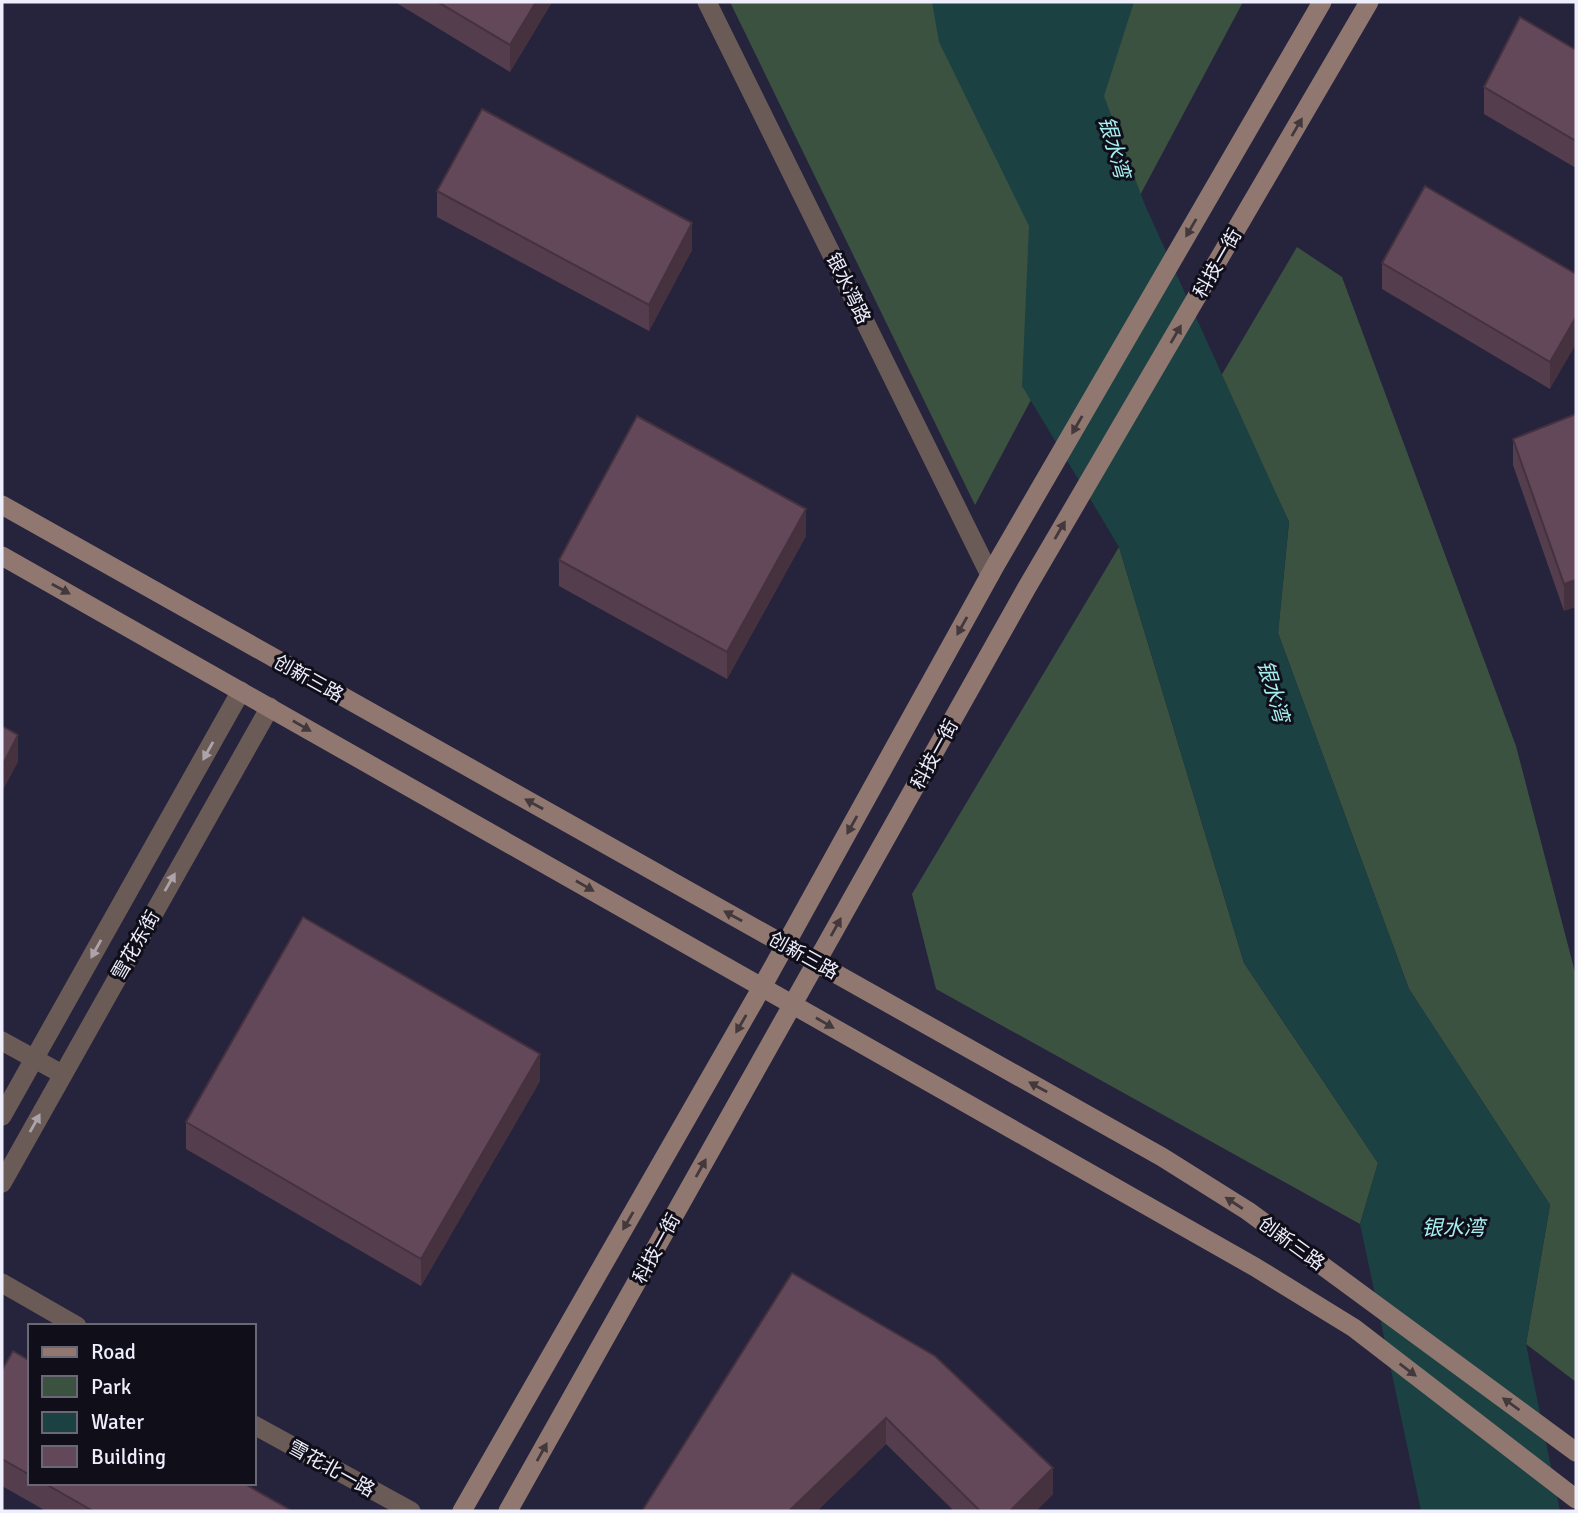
<svg xmlns="http://www.w3.org/2000/svg" width="1578" height="1513" viewBox="0 0 1578 1513" font-family="Signika,'Noto Sans SC',sans-serif">
<style>
.green{fill:#3c5241}
.water{fill:#1b4142}
.lines{fill:none;stroke-linecap:round;stroke-linejoin:round}
.tertiary{stroke:#6a5b57;stroke-width:19}
.secondary{stroke:#907871;stroke-width:19}
.wall{fill:#543e4d}
.shaded-wall{fill:#45323e}
.building{fill:#624859;stroke:#45323e;stroke-width:2}
.oneway{fill:#43383c}
.oneway2{fill:#aca4aa}
.labels{text-anchor:middle;stroke-width:6;stroke-linejoin:round;paint-order:stroke}
.street-label{font-size:19px;fill:#efeefc;stroke:#0f0e19}
.water-label{font-size:21px;font-style:italic;fill:#a5eff1;stroke:#0f0e19}
</style>
<rect width="100%" height="100%" fill="#26233c"/>
<!-- green -->
<g class="green">
<path d="M730,2h513l-268,503z"/>
<path d="M1297,247l45,30 174,469 60,230v406l-50,-38 24,-139 -141,-216 -131,-356 11,-111 -68,-146z"/>
<path d="M1119,547l125,416 134,200 -18,61 -424,-235 -24,-95z"/>
</g>
<!-- water -->
<path class="water" d="M932,2h202l-30,94 41,109 144,317 -11,111 131,356 141,216 -24,139 34,167h-139l-61,-287 18,-61 -134,-200 -125,-416 -97,-161 7,-160 -90,-184z"/>
<g class="lines">
<!-- tertiary -->
<g class="tertiary">
<path d="M707,2l283,573"/>
<path d="M2,1041l60,33"/>
<path d="M2,1116l239,-425"/>
<path d="M2,1183l268,-476"/>
<path d="M2,1283l75,43"/>
<path d="M254,1425l157,86"/>
</g>
<!-- secondary -->
<g class="secondary">
<path d="M2,505l1160,652 86,54 328,241"/>
<path d="M2,556l1253,711 99,61 222,171"/>
<path d="M462,1511l300,-524 233,-421 327,-564"/>
<path d="M508,1511l518,-922 343,-587"/>
</g>
</g>
<!-- wall -->
<g class="wall">
<path d="M395,2h157l-42,70z"/>
<path d="M1576,50v118l-92,-54v-27z"/>
<path d="M437,191l255,59 -43,81 -212,-114z"/>
<path d="M1382,263l194,11 -26,115 -168,-100z"/>
<path d="M1576,414l-12,197 -51,-146v-26z"/>
<path d="M806,536l-79,143 -168,-93v-26z"/>
<path d="M540,1081l-119,205 -235,-137v-27z"/>
<path d="M792,1273l261,221 -17,17h-82l-68,-67 -69,67h-175z"/>
<path d="M30,1361v122h213l49,28h-246l-44,-25v-116z"/>
</g>
<!-- shaded-wall -->
<g class="shaded-wall">
<path d="M536,2h16l-42,70v-27z"/>
<path d="M692,223v27l-43,81v-26z"/>
<path d="M1576,317v27l-26,45v-27z"/>
<path d="M806,509v27l-79,143v-27z"/>
<path d="M1576,580v27l-12,4v-27z"/>
<path d="M18,735v27l-16,30v-26z"/>
<path d="M540,1054v27l-119,205v-27z"/>
<path d="M886,1418v26l-69,67h-28z"/>
<path d="M1053,1468v26l-17,17h-26z"/>
</g>
<!-- building -->
<g class="building">
<path d="M438,2h98l-26,43z"/>
<path d="M1520,17l56,33v91l-92,-54z"/>
<path d="M482,109l210,114 -43,82 -212,-114z"/>
<path d="M1425,186l151,88v43l-26,45 -168,-99z"/>
<path d="M1576,414v166l-12,4 -51,-145z"/>
<path d="M637,416l169,93 -79,143 -168,-92z"/>
<path d="M2,726l16,9 -16,31z"/>
<path d="M303,917l237,137 -119,205 -235,-137z"/>
<path d="M792,1273l143,83 118,112 -43,43h-30l-94,-93 -97,93h-147z"/>
<path d="M13,1351l17,10v114l-28,-16v-89z"/>
<path d="M44,1483h199l49,28h-199z"/>
</g>
<!-- one-way arrows -->
<defs><path id="oneway-solid" d="M-6-.8H1V-3.2L6.5 0L1 3.2V.8H-6Z" transform="scale(1.75)"/></defs>
<g class="oneway">
<use href="#oneway-solid" transform="translate(1297 127) rotate(-60)"/>
<use href="#oneway-solid" transform="translate(1191 228) rotate(120)"/>
<use href="#oneway-solid" transform="translate(1176 334) rotate(-60)"/>
<use href="#oneway-solid" transform="translate(1077 425) rotate(120)"/>
<use href="#oneway-solid" transform="translate(1060 530) rotate(-60)"/>
<use href="#oneway-solid" transform="translate(61 589) rotate(29)"/>
<use href="#oneway-solid" transform="translate(962 626) rotate(119)"/>
<use href="#oneway-solid" transform="translate(302 726) rotate(30)"/>
<use href="#oneway-solid" transform="translate(534 804) rotate(-151)"/>
<use href="#oneway-solid" transform="translate(852 825) rotate(119)"/>
<use href="#oneway-solid" transform="translate(585 886) rotate(30)"/>
<use href="#oneway-solid" transform="translate(733 916) rotate(-151)"/>
<use href="#oneway-solid" transform="translate(836 927) rotate(-61)"/>
<use href="#oneway-solid" transform="translate(825 1023) rotate(30)"/>
<use href="#oneway-solid" transform="translate(741 1024) rotate(120)"/>
<use href="#oneway-solid" transform="translate(1038 1087) rotate(-151)"/>
<use href="#oneway-solid" transform="translate(701 1168) rotate(-61)"/>
<use href="#oneway-solid" transform="translate(1234 1203) rotate(-147)"/>
<use href="#oneway-solid" transform="translate(628 1221) rotate(120)"/>
<use href="#oneway-solid" transform="translate(1408 1370) rotate(37)"/>
<use href="#oneway-solid" transform="translate(1511 1404) rotate(-144)"/>
<use href="#oneway-solid" transform="translate(542 1452) rotate(-61)"/>
</g>
<g class="oneway2">
<use href="#oneway-solid" transform="translate(208 751) rotate(119)"/>
<use href="#oneway-solid" transform="translate(170 882) rotate(-60)"/>
<use href="#oneway-solid" transform="translate(96 949) rotate(119)"/>
<use href="#oneway-solid" transform="translate(35 1123) rotate(-61)"/>
</g>
<g class="labels">
<!-- street labels -->
<g class="street-label">
<text transform="translate(1217 263) rotate(-60)" y="7">科技一街</text>
<text transform="translate(849 288) rotate(64)" y="7">银水湾路</text>
<text transform="translate(309 678) rotate(29)" y="7">创新三路</text>
<text transform="translate(934 754) rotate(-61)" y="7">科技一街</text>
<text transform="translate(135 945) rotate(-60)" y="7">雪花东街</text>
<text transform="translate(804 955) rotate(29)" y="7">创新三路</text>
<text transform="translate(1292 1243) rotate(36)" y="7">创新三路</text>
<text transform="translate(656 1248) rotate(-61)" y="7">科技一街</text>
<text transform="translate(332 1468) rotate(29)" y="7">雪花北一路</text>
</g>
<!-- water labels -->
<g class="water-label">
<text transform="translate(1114 147) rotate(74)" y="7">银水湾</text>
<text transform="translate(1273 691) rotate(74)" y="7">银水湾</text>
<text x="1453" y="1235">银水湾</text>
</g>
</g>
<!-- border -->
<rect width="1578" height="1513" fill="none" stroke="#efeefc" stroke-width="7"/>
<!-- legend -->
<rect x="28" y="1324" width="228" height="161" fill="#0f0e19" stroke="#696874" stroke-width="2"/>
<rect x="42" y="1347" width="35" height="10" fill="#907871" stroke="#696874" stroke-width="2"/>
<text x="91" y="1359" font-size="21" fill="#efeefc">Road</text>
<rect x="42" y="1376" width="35" height="21" fill="#3c5241" stroke="#696874" stroke-width="2"/>
<text x="91" y="1394" font-size="21" fill="#efeefc">Park</text>
<rect x="42" y="1412" width="35" height="21" fill="#1b4142" stroke="#696874" stroke-width="2"/>
<text x="91" y="1429" font-size="21" fill="#efeefc">Water</text>
<rect x="42" y="1446" width="35" height="21" fill="#624859" stroke="#696874" stroke-width="2"/>
<text x="91" y="1464" font-size="21" fill="#efeefc">Building</text>
</svg>
